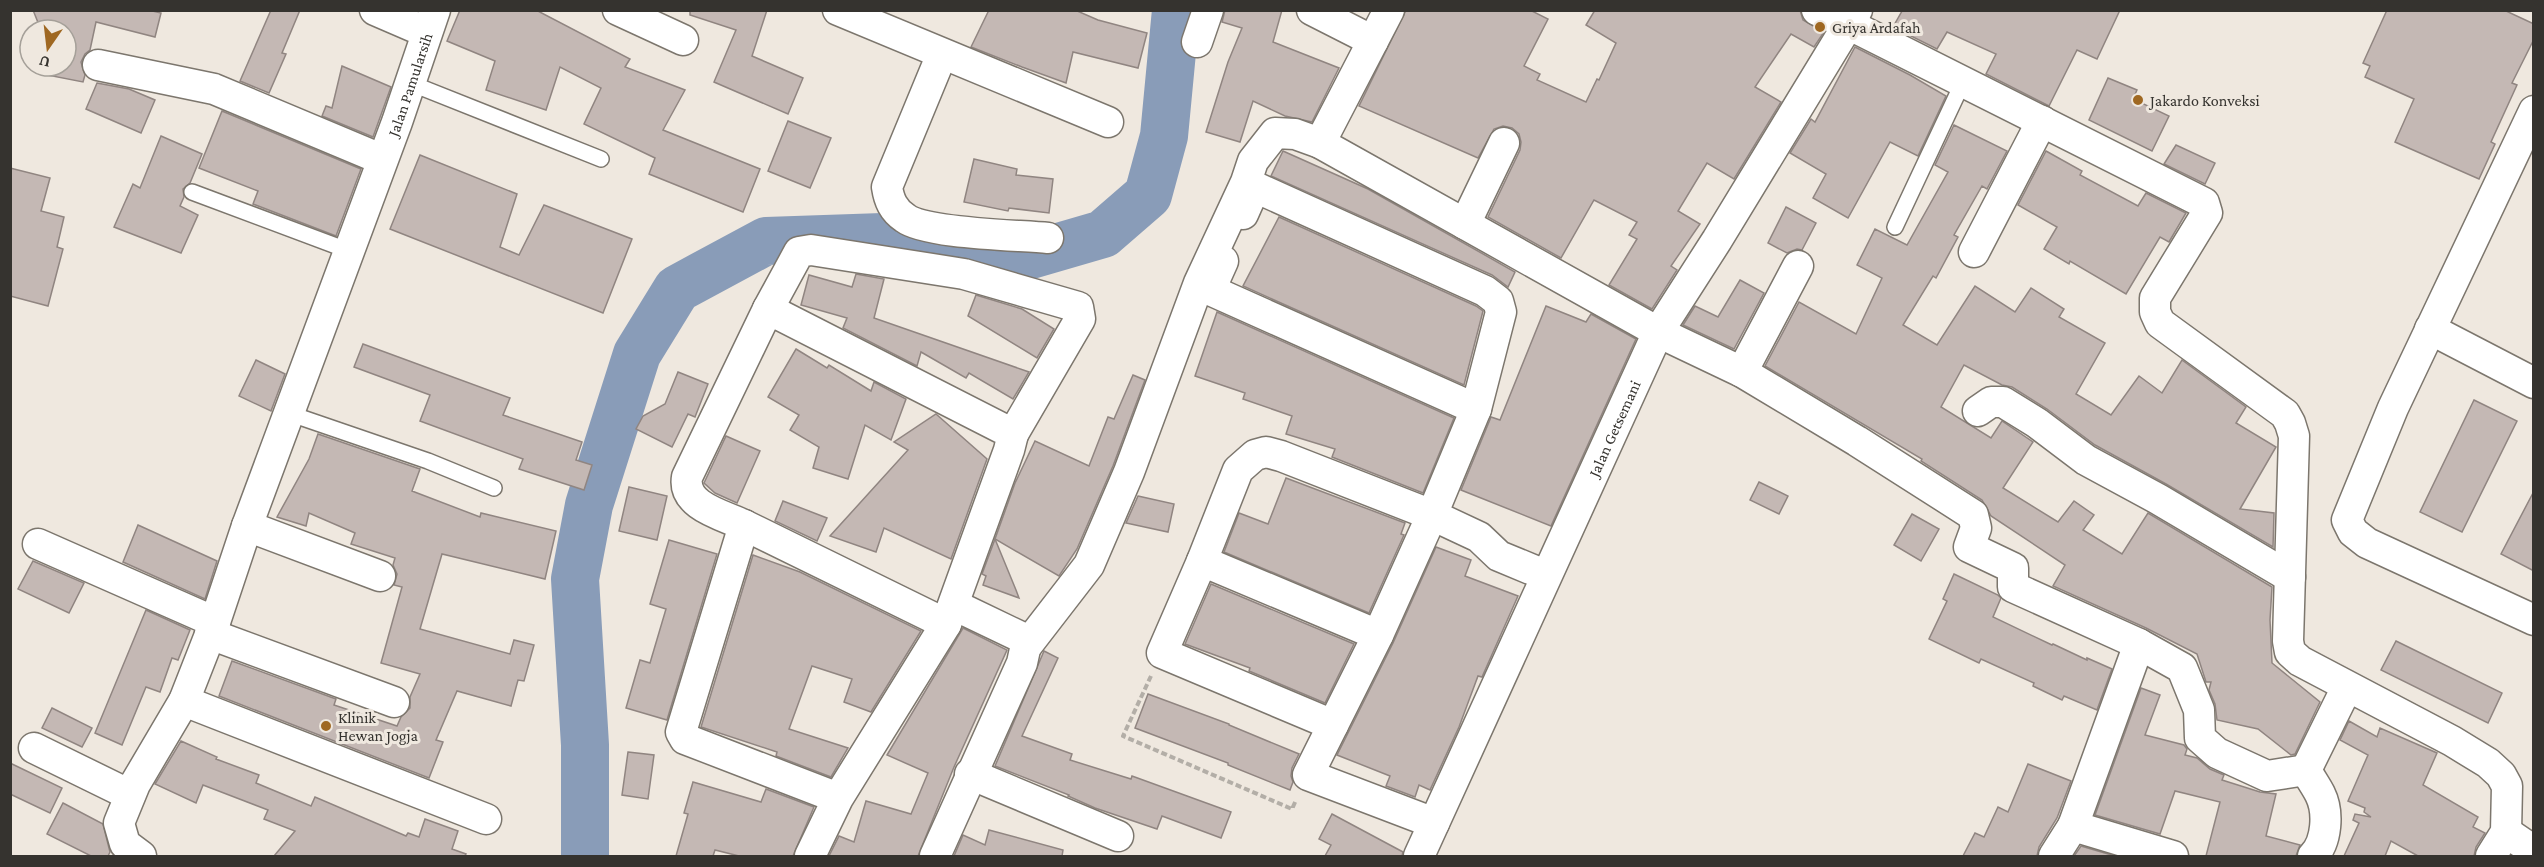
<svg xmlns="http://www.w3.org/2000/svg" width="2544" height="867" viewBox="0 0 2544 867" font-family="'Crimson Pro',serif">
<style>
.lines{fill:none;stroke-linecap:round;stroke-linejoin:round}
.river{stroke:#899cb8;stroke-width:48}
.building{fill:#c4b8b4;stroke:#908581;stroke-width:1.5}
.service-casing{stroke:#7c766d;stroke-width:18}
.minor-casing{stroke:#7c766d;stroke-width:33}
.path{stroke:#b3aea7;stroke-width:4;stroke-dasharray:6 3;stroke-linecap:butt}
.service{stroke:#fff;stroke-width:15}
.minor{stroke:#fff;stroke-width:30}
.poi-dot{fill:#9f6822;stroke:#efe8df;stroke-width:2}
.labels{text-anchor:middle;stroke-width:6;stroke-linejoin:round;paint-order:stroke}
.poi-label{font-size:16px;fill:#35332f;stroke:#efe8df;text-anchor:start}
.street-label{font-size:16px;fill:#35332f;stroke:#efe8df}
</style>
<rect width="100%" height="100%" fill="#efe8df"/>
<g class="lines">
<!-- river -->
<path class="river" d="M585,856v-111l-10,-166 14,-74 48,-151 40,-65 89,-48 117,-4 141,20 79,-23 45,-39 16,-59 12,-126"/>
</g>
<!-- building -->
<g class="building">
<path d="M33,10h115l13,3 -6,24 -59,-15 -6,28 -5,4 -4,8 4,13 -2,7 -41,-8 1,-8h23v-36h-25z"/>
<path d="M271,10h29l-18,43 4,1 -17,39 -29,-12z"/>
<path d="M460,10h76l94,49 -5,8 60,23 -22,40 97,39 -17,43 -94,-38 6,-16 -71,-34 17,-36 -41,-21 -14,43 -60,-20 9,-29 -48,-20z"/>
<path d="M690,10h77l-15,46 51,22 -15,36 -74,-32 22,-52 -46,-15z"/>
<path d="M989,10h86l23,10 49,13 -9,35 -65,-16 -7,31 -44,-16 -51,-20z"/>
<path d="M1225,10h57l-9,32 66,26 -27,54 -27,-6 -32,-15 -13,41 -34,-10 22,-70 14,-34 -20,-6z"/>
<path d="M1406,10h124l18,9 -24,47 16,8 -3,6 49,22 11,-23 2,1 17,-37 -30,-18 9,-15h205l3,10 21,12 -10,15 -23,-13 -36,53 26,15 -47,77 -27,-16 -29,48 22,13 -29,42 6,4 -25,39 -43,-24 28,-46 -8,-4 8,-13 -43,-22 -33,58 -73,-41 32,-67 1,-8 -2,-8 -7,-6 -9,-2 -9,3 -16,29 -119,-52z"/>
<path d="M1900,10h220l-23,49 -20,-9 -28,56 -63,-32 10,-20 -49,-22 -10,17 -44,-22 9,-16z"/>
<path d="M2387,10h117l30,14v15l-22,44 5,2 -26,57 4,2 -16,35 -84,-37 19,-43 -49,-22 5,-11 -7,-3z"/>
<path d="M1855,47l55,28 36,21 -28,60 -28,-14 -42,76 -35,-20 13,-24 -36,-21 21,-34 4,3z"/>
<path d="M342,66l49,21 -18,50 -51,-21 4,-10 6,2z"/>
<path d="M2108,78l29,12 -4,9 36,17 -17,35 -63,-31z"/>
<path d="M97,83l32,6 26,11 -14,33 -55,-24z"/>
<path d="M222,111l139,58 -25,67 -83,-32 5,-13 -59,-23z"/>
<path d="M788,121l43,17 -21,50 -42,-17z"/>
<path d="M1954,125l53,26 -20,38 -5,-3 -28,49 4,2 -22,41 -3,-2 -30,49 34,20 38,-59 40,26 16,-24 33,21 -5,8 46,26 -29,51 35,21 28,-39 23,17 20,-33 64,47 -10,16 40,24 -36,62 34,4 -1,34 -107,-63 -71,-39 -48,-36 -35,-22 -10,-2 -38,-20 -23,42 50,31 11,-17 31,21 -30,46 55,34 16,-21 20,14 -11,15 39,24 26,-41 124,74 -2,33 2,43 48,39 -25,52 -4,1 -33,-26 -41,-9 -2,-16 -6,-14 2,-8h-5l-9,-28 -51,-26 -93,-42 12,-21 -74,-49 -9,-16 -61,-39 1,-2 -157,-93 34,-64 57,32 26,-56 -25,-13 18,-36 32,16 41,-73 -13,-7z"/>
<path d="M161,136l41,18 -12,29 -7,6 1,8 -4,9 18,9 -17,38 -67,-26 19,-43 7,4z"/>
<path d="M2176,145l39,18 -10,21 -41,-20z"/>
<path d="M1283,151l85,38 147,83 -7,15 -16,-12 -221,-99z"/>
<path d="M2046,151l36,20 -2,4 58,31 8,-13 40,20 -17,29 -9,-5 -34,57 -56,-33 -1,3 -25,-15 13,-22 -39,-22z"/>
<path d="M420,155l97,39 -17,53 19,8 25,-50 88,34 -29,74 -213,-84z"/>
<path d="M974,159l43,10 -1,6 37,4 -4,34 -40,-5 -1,3 -44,-9z"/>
<path d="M10,168l40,10 -9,33 23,6 -7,30 6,2 -15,57 -38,-10z"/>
<path d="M1786,207l30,16 -14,27 -5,-1 -10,4 -19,-10z"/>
<path d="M1279,217l197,89 7,5 -19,74 -221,-99z"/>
<path d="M856,274l28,5 -10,39 155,54 -16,27 -44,-26 -3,5 -45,-26 -4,14 -74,-38 4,-10 -46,-13 8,-30 43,12z"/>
<path d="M1740,280l24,13 -30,56 -51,-24 12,-19 23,11z"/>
<path d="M976,295l46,14 32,20 -17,29 -69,-42z"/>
<path d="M1546,306l40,16 5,-8 45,25 -85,187 -90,-36 30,-73 9,3z"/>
<path d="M1217,312l237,106 -31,75 -91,-36 3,-8 -49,-15 6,-18 -49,-17 2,-6 -50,-17z"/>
<path d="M363,344l147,54 -7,17 79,27 -6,18 16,5 -8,25 -65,-21 4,-10 -103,-38 10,-26 -76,-28z"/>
<path d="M796,349l31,19 2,-3 42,26 3,-9 32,17 -15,41 -26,-15 -17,54 -35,-11 6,-21 -29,-17 9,-15 -31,-18z"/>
<path d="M256,360l29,14 -14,37 -32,-15z"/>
<path d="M678,372l30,12 -13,33 -7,-3 -16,33 -36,-18 7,-13 22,-12z"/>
<path d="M1133,375l12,5 -32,86 -36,83 -18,27 -64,-37 20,-56 20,-42 54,25 19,-49 6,2z"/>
<path d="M2474,400l43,21 -55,111 -42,-20z"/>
<path d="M936,414l51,45 -36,100 -67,-31 -8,24 -46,-16 78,-86 -14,-8z"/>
<path d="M318,434l102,35 -8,22 68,26 1,-4 75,18 -11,48 -103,-25 -22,75 90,25 4,-14 20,5 -10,36 -6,-1 -7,26 -54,-15 -21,49 7,2 -14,36 -210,-82 13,-35 104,38 -2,6 63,21 4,-9 9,-9v-11l10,-23 -39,-11 21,-76 -8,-2 3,-11 -4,-9 2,-7 -44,-14 4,-11 -46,-20 -3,13 -29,-9 32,-58z"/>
<path d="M726,436l34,15 -23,52 -22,-10 -11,-10z"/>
<path d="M1286,478l119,45 -4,11 3,1 -35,78 -145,-61 15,-39 29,11z"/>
<path d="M1759,482l29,14 -9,18 -29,-14z"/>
<path d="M629,487l38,9 -10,44 -38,-9z"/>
<path d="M2534,491v80l-33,-17z"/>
<path d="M1138,496l36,8 -6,28 -42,-9z"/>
<path d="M783,501l44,17 -10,23 -42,-20z"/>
<path d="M1912,514l27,15 -18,32 -27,-16z"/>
<path d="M138,525l79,36 -12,38 -82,-37z"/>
<path d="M995,539l21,51 3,8 -36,-13 3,-9 -4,-2z"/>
<path d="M669,540l48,14 -50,166 -41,-12 14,-48 10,3 16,-54 -16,-5z"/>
<path d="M1436,547l35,13 -6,16 53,20 -36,81 -4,-1 -19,51 -29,63 -11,-5 -4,12 -29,-11 4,-10 -53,-21 56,-112z"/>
<path d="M753,555l47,17 121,59 -50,81 -27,-10 8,-23 -40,-13 -23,63 59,19 -17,29 -55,-21 1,-4 -76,-25z"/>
<path d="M33,561l51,22 -15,30 -51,-24z"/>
<path d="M1954,574l44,21 3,3 -8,19 59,28 1,-1 34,16v-2l25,11 -15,41 -33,-14 -2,4 -29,-14 1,-3 -53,-24 -2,4 -50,-24 18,-38 -4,-2z"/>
<path d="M1211,584l143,60 -29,59 -76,-32 1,-3 -65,-24z"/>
<path d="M146,610l44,20 -12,30 -6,-2 -12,34 -14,-5 -24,58 -27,-12z"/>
<path d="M963,628l44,22 -53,117 -36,89h-89l10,-20 15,6 12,-41 45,13 17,-41 -41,-18z"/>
<path d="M2396,641l106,52 -14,30 -107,-53z"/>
<path d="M1044,651l14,7 -36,78 50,18 -2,6 61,19 1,-3 99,36 -10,26 -59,-22 -5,13 -62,-21 -27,-12 1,-1 -74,-29z"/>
<path d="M2141,688l19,7 -15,40 39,10 3,4 -2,6 12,3 13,11 14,6 -2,5 38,12 16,2 -10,42 34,9 -4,11h-90l14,-54 -45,-11 -15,43 -65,-19z"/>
<path d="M1148,694l81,30v1l70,29 -7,14 -1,8 2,6 -3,8 -62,-25v-2l-93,-35z"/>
<path d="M52,708l40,20 -10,19 -40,-19z"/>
<path d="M2349,721l28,16 3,-9 57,25 -14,32 55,32 -5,10 12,6 -9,14 -2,9h-56l-27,-15 -6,15h-41l15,-33 -6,-3 2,-6 16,3 -7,-5 1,-4 -17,-7 20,-46 -28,-15z"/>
<path d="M181,741l36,16 -1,2 43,16 -3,8 55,23 4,-9 91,39 2,-3 11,4 6,-18 33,12 -6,18 14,5 -1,2h-191l21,-25 -31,-12 4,-9 -65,-25 -7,18 -41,-19z"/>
<path d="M628,752l26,3 -6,44 -26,-4z"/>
<path d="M10,763l52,25 -12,25 -40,-19z"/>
<path d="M2028,764l43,17 -14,37 -18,29 -2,9h-74l12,-23 9,4 14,-30 10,5z"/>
<path d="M693,782l68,20 5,-13 48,18 -21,49h-54l-24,-6 -2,6h-37l12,-42 -4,-1z"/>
<path d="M63,803l40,21 7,28 -2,4h-17l-44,-22z"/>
<path d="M1332,814l71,38 -1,4h-77l6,-11 -12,-6z"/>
<path d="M989,830l74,20 -1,6h-108l9,-21 22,10z"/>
<path d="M2081,846l34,10h-41z"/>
</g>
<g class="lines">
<defs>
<g id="service">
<path d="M410,83l191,76"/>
<path d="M192,192l155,58"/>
<path d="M1895,227l68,-145"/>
<path d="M288,413l140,48 66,27"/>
</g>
<g id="minor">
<path d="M375,10l51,22"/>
<path d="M618,10l65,30"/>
<path d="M838,10l270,112"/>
<path d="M1312,10l61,31"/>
<path d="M1817,10l31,14 356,179 3,10 -52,85v14l5,11 125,91 5,9 4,13 -6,205 2,11 10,9 152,80 36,22 13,12 6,11 -1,46 -15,24"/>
<path d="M1197,42l11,-32"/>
<path d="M942,54l-55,133c2,13 6,23 18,31 21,16 113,17 143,20"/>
<path d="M98,65l116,24 167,70"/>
<path d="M2534,111l-141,297 -46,112 6,12 14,11 167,77"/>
<path d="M1320,143l69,-133"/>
<path d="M1243,214l12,-27 230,104 13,10 3,11 -25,97 -44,106 -54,120 -70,140 126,48"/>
<path d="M1465,224l39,-81"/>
<path d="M1974,252l68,-131"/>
<path d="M1223,261l-13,29 266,119"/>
<path d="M768,309l31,-57 12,-2 153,24 114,33 2,12 -67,115"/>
<path d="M2430,329l104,54"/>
<path d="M1742,372l56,-106"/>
<path d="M1978,411l13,-9h12l34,21 49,37 72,39 132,78"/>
<path d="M744,525l202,99"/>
<path d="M247,526l133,50"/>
<path d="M38,544l177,78"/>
<path d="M1202,561l176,74"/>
<path d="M210,634l184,68"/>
<path d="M1028,644l61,-79 40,-93 70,-189 47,-101 7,-21 22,-28 20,1 25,9 338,189 84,40 115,69 116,74 3,13 -7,19 44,21v19l126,57 43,24 17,42 1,28 17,15 50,23 39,-6"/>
<path d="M184,701l302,118"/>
<path d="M1333,725l-171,-72 40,-92 36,-91 17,-15 11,-3 15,4 151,59 47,22 20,19 46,19"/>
<path d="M34,748l96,47"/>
<path d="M2306,770c4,8 10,16 14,24 9,18 7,48 -7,62"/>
<path d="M2306,770l41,-83"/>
<path d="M970,774l148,62"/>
<path d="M2073,826l100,30"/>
<path d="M2506,832l28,19"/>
<path id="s1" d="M141,856l-16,-12 -6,-21 16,-39 49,-83 31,-79 32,-96 150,-404 38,-112"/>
<path d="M810,856l28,-58 108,-174 63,-174 4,-16 -245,-125 -81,168c-5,29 36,38 57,48l-63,207 4,7 153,59"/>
<path d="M935,856l87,-193 5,-23 -73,-35"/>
<path id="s2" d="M1419,856l239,-524 59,-92 140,-230"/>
<path d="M2054,856l19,-30 66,-182"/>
</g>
</defs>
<!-- service casing -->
<use href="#service" class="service-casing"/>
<!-- minor casing -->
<use href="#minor" class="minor-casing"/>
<!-- path -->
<path class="path" d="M1151,676l-28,60 169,73 4,-9"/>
<!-- service -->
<use href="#service" class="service"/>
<!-- minor -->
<use href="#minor" class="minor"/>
</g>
<!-- markers -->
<g class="poi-dot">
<circle cx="1820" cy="27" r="6"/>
<circle cx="2138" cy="100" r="6"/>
<circle cx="326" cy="726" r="6"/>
</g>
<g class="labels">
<!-- poi labels -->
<g class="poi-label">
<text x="1832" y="33">Griya Ardafah</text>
<text x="2150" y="106">Jakardo Konveksi</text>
<text x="338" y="723">Klinik<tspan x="338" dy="18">Hewan Jogja</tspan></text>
</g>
<!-- street labels -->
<g class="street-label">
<text dy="6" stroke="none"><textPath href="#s1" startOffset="837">Jalan Pamularsih</textPath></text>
<text dy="6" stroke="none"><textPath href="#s2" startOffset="470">Jalan Getsemani</textPath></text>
</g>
</g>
<!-- border -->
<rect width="2544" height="867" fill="none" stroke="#35332f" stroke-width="24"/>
<!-- north arrow -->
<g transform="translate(48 48) rotate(194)"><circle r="28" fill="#efe8df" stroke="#a5a099" stroke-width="1.5"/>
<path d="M0-4.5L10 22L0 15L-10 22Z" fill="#9f6822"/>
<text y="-9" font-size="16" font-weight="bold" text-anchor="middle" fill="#35332f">U</text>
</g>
</svg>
